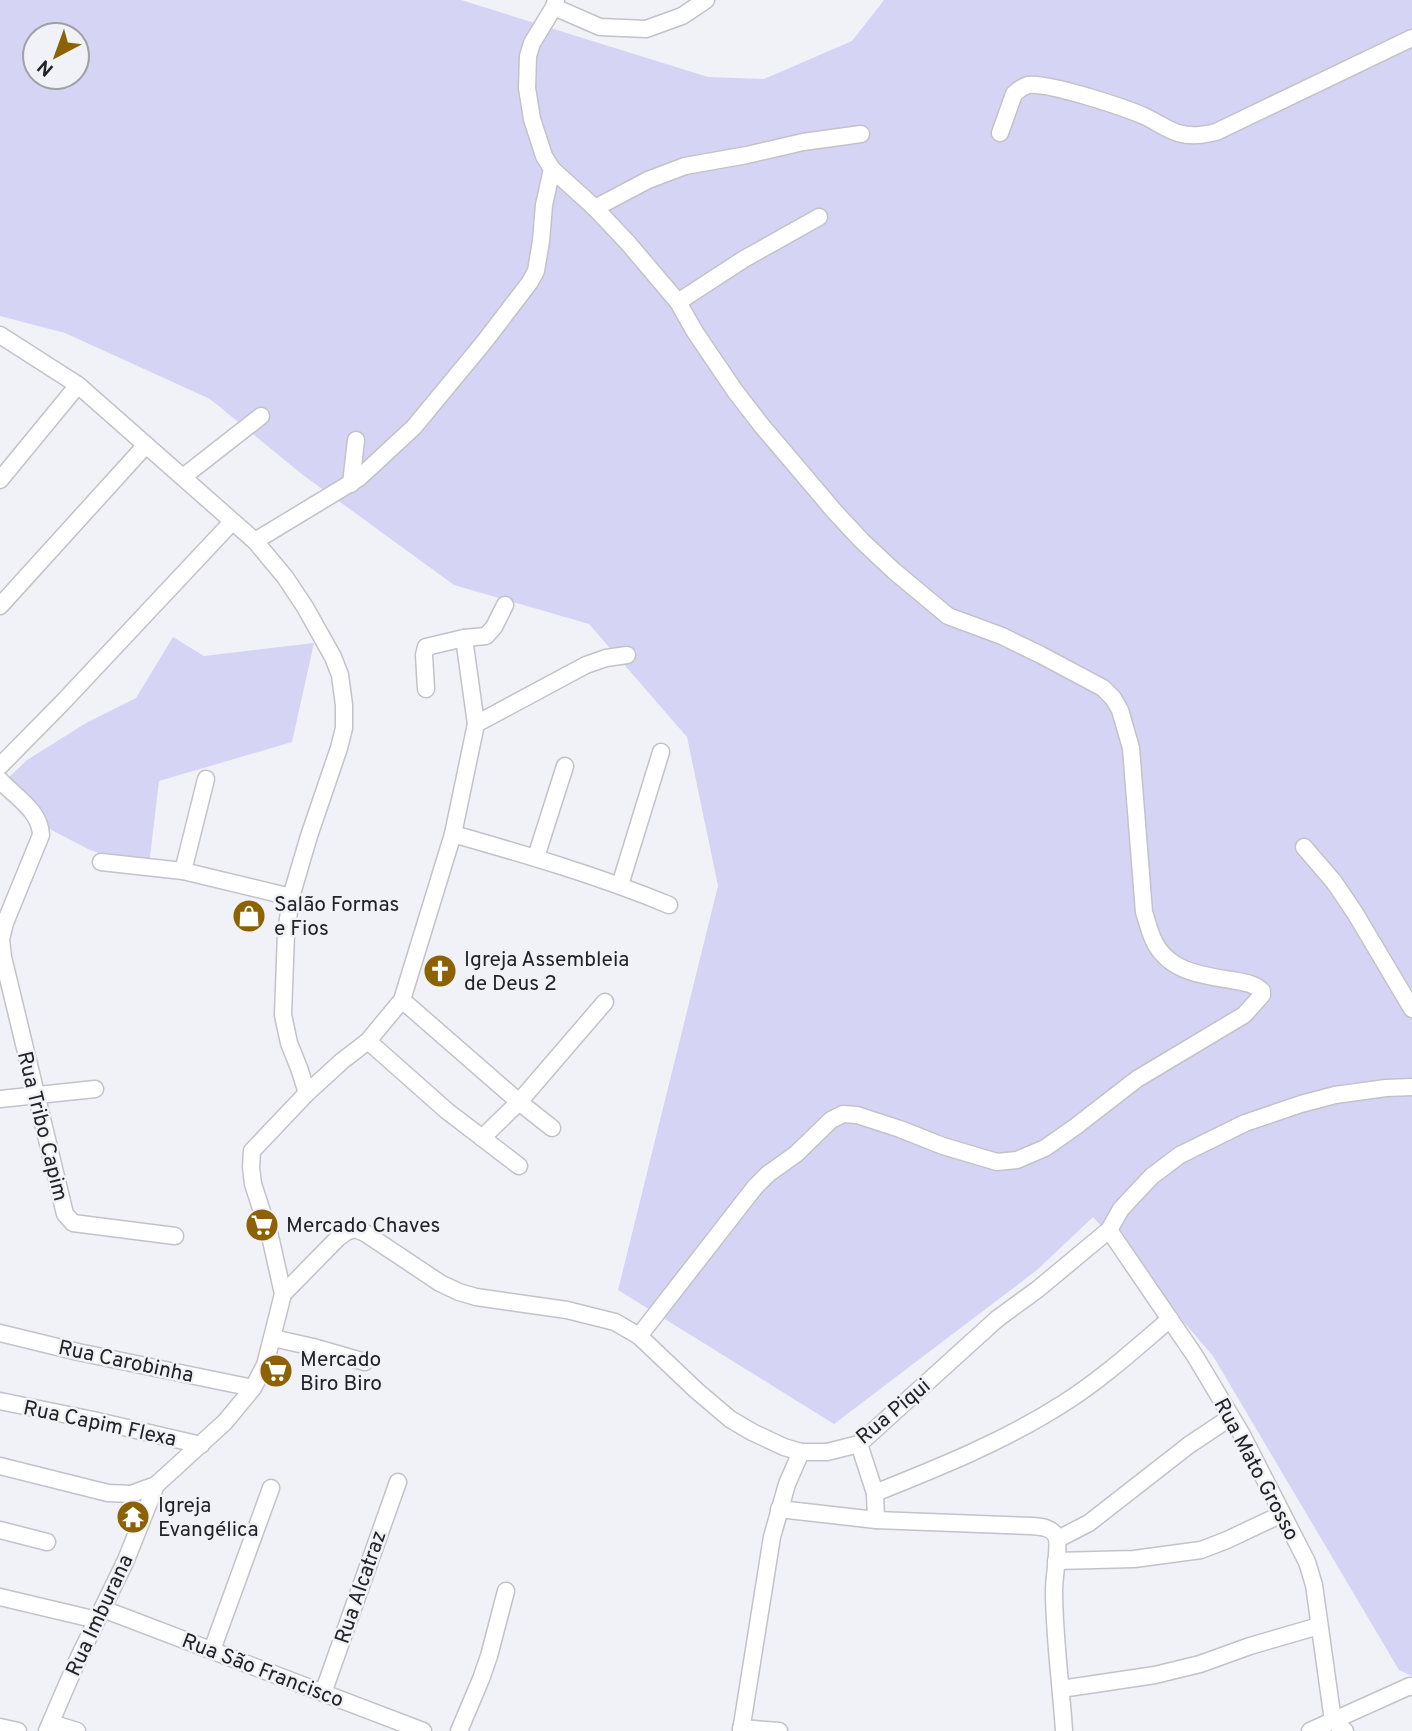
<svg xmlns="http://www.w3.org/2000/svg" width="1412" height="1731" viewBox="0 0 1412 1731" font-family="Overpass,sans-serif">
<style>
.green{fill:#d6d4f4;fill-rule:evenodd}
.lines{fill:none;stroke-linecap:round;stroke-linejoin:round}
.minor-casing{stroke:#c3c2c9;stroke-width:19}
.minor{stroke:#fff;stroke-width:16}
.labels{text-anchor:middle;stroke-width:5;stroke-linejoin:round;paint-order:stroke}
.poi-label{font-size:21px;fill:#232325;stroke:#f1f1f8;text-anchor:start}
.street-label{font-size:21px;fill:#232325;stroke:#f1f1f8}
</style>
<rect width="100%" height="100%" fill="#f1f1f8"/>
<!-- green -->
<g class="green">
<path d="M0,0h461l247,77 56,2 88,-38 32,-41h528v1676l-13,-6 -186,-314 -120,-139 -56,53 -203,154 -216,-134 100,-404 -31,-149 -98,-113 -135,-39 -151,-110 -93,-76 -145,-66 -65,-17zM35,35h42v42h-42z"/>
<path d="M173,637l31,19 110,-13 -22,99 -133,39 -9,76 1,6 -2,7 -59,-20 -52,-27 -36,-39 25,-24 59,-37 50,-25z"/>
</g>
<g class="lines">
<defs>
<g id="minor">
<path d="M556,0l-2,7 -22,36 -4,13 -1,32 5,31 12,37 8,13 43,39 33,35 50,59 17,30 40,59 27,35 73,86 27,29 32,30 54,45 54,20 39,19 62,33 10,10 7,12 11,38 13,164c3,9 5,18 9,27 14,32 47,36 78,41 11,2 23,3 31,11v4l-18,20 -107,64 -62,48 -30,21 -28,12 -20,2 -54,-16 -43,-17 -43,-14 -14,-1 -12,6 -35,34 -28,20 -13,13 -116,149"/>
<path d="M554,7l46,20 46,2 36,-13 24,-16"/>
<path d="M1000,133l14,-39c4,-4 8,-7 14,-9 20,-3 95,22 116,31 11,5 22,13 34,17 14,4 25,2 38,-1l196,-94"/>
<path d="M595,208l53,-28 37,-14 62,-11 56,-13 58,-8"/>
<path d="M678,302l66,-43 75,-42"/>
<path d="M0,335l78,50 177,156 30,36 20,30 28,50 7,18 4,30v23l-5,20 -30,88 -18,61 -5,36 -3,82 6,28 10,25 8,25"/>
<path d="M183,477l78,-61"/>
<path d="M0,480l78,-95"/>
<path d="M351,484l5,-44"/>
<path d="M255,541l104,-63 55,-51 71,-86 45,-59 6,-11 5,-30 3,-36 8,-36"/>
<path d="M0,606l146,-161"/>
<path d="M426,689l-2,-34 2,-8 38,-9 22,-2 8,-9 11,-22"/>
<path d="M476,724l110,-59 20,-7 21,-3"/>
<path d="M0,766l63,-64 169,-180"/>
<path d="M0,780c15,17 40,30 41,55l-36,88 -4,16 2,18 62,257 8,9 102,13"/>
<path d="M453,834c74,21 146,42 216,71"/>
<path d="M1304,847l30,35 21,31 57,96"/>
<path d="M536,857l29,-91"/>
<path d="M101,862l82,9 108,26"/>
<path d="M183,871l23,-92"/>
<path d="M620,885l41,-133"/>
<path d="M402,1000l117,102 33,26"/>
<path d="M368,1041l79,70 72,55"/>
<path d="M0,1099l95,-10"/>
<path d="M482,1138l37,-36 86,-100"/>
<path d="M1109,1230l86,126 46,77 66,129 7,23 19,136 12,10"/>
<path d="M283,1294l55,-56 8,-6 9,-3 10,4 75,50 19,9 17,5 91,13 48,12 24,14 58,55 33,28 22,13 32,15 17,5h26l32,-8 138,-125 41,-30 71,-59 12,-21 13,-14 18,-19 28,-21 65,-32 56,-19 34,-9 51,-7 26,-1"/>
<path d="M0,1333l78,19 175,36"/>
<path d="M273,1338l40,9 52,15"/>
<path d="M0,1401l93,19 108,25"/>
<path d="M859,1444l16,49 1,27"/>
<path d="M0,1466l108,27 23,1 25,-9"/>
<path d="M875,1493c65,-26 130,-52 189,-90 38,-24 72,-55 106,-84"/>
<path d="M779,1509l97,11 156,6c9,1 19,1 24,10 4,8 -2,42 -2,54 0,47 7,94 10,141"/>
<path d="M0,1530l47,12"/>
<path d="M1058,1539l31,-16 100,-78 42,-28"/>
<path d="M1056,1561l78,-2 67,-9 26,-10 55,-26"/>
<path d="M0,1597l97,23"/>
<path d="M103,1609l320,122"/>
<path d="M212,1650l59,-162"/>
<path d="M1061,1689l94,-14 45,-11 50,-18 69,-20"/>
<path d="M323,1693l75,-211"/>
<path d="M51,1723l26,8"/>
<path d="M0,1727l18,4"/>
<path d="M741,1728l38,3"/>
<path d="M47,1731l31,-72 48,-99 30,-75 69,-63 28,-34 12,-23 18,-71 -13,-58 -17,-52 -2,-17 1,-16 55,-58 35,-32 26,-20 34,-41 51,-166 23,-110 -12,-86"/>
<path d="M459,1731l22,-52 8,-23 17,-65"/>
<path d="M741,1731l31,-194 15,-53 14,-32"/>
<path d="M1310,1731l100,-45 2,1"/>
</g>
</defs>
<!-- minor casing -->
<use href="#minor" class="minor-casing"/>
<!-- minor -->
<use href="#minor" class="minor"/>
</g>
<!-- icons -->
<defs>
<symbol id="shop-disc" viewBox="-11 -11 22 22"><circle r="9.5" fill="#8c6205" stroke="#f1f1f8"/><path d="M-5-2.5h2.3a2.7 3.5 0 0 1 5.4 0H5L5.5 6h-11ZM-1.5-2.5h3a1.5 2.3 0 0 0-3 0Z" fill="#fff"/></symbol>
<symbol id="church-disc" viewBox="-11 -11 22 22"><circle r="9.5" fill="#8c6205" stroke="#f1f1f8"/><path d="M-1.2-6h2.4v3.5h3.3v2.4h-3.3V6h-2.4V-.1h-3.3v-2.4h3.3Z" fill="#fff"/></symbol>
<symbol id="supermarket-disc" viewBox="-11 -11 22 22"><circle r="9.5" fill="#8c6205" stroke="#f1f1f8"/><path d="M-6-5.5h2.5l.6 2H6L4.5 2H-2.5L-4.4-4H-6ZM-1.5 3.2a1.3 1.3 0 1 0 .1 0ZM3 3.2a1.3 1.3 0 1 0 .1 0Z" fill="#fff"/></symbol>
<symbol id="temple-disc" viewBox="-11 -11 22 22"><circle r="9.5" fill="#8c6205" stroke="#f1f1f8"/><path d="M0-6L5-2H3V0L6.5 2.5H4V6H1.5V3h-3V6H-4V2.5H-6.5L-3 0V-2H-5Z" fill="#fff"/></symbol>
</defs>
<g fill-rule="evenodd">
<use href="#shop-disc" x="230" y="897" width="38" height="38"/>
<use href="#church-disc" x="421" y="952" width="38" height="38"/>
<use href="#supermarket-disc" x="243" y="1206" width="38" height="38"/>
<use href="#supermarket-disc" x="257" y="1352" width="38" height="38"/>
<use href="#temple-disc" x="114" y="1498" width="38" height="38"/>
</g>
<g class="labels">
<!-- poi labels -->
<g class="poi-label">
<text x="274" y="911">Salão Formas<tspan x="274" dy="24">e Fios</tspan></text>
<text x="464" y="966">Igreja Assembleia<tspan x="464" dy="24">de Deus 2</tspan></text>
<text x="286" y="1232">Mercado Chaves</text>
<text x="300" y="1366">Mercado<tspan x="300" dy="24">Biro Biro</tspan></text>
<text x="158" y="1512">Igreja<tspan x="158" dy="24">Evangélica</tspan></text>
</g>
<!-- street labels -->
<g class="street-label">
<text transform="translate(43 1126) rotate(76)" y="7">Rua Tribo Capim</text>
<text transform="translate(126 1361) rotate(12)" y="7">Rua Carobinha</text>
<text transform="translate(893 1411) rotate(-40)" y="7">Rua Piqui</text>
<text transform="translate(100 1423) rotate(12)" y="7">Rua Capim Flexa</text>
<text transform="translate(1257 1469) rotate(62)" y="7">Rua Mato Grosso</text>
<text transform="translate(360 1587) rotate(-71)" y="7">Rua Alcatraz</text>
<text transform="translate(99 1615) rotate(-65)" y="7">Rua Imburana</text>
<text transform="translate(263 1670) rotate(21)" y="7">Rua São Francisco</text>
</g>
</g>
<!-- north arrow -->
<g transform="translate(56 56) rotate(221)"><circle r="33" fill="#f1f1f8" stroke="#9f9fa4" stroke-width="2"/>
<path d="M0-5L12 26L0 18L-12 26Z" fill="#8c6205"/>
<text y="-10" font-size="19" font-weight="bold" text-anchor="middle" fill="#232325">N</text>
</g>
</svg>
